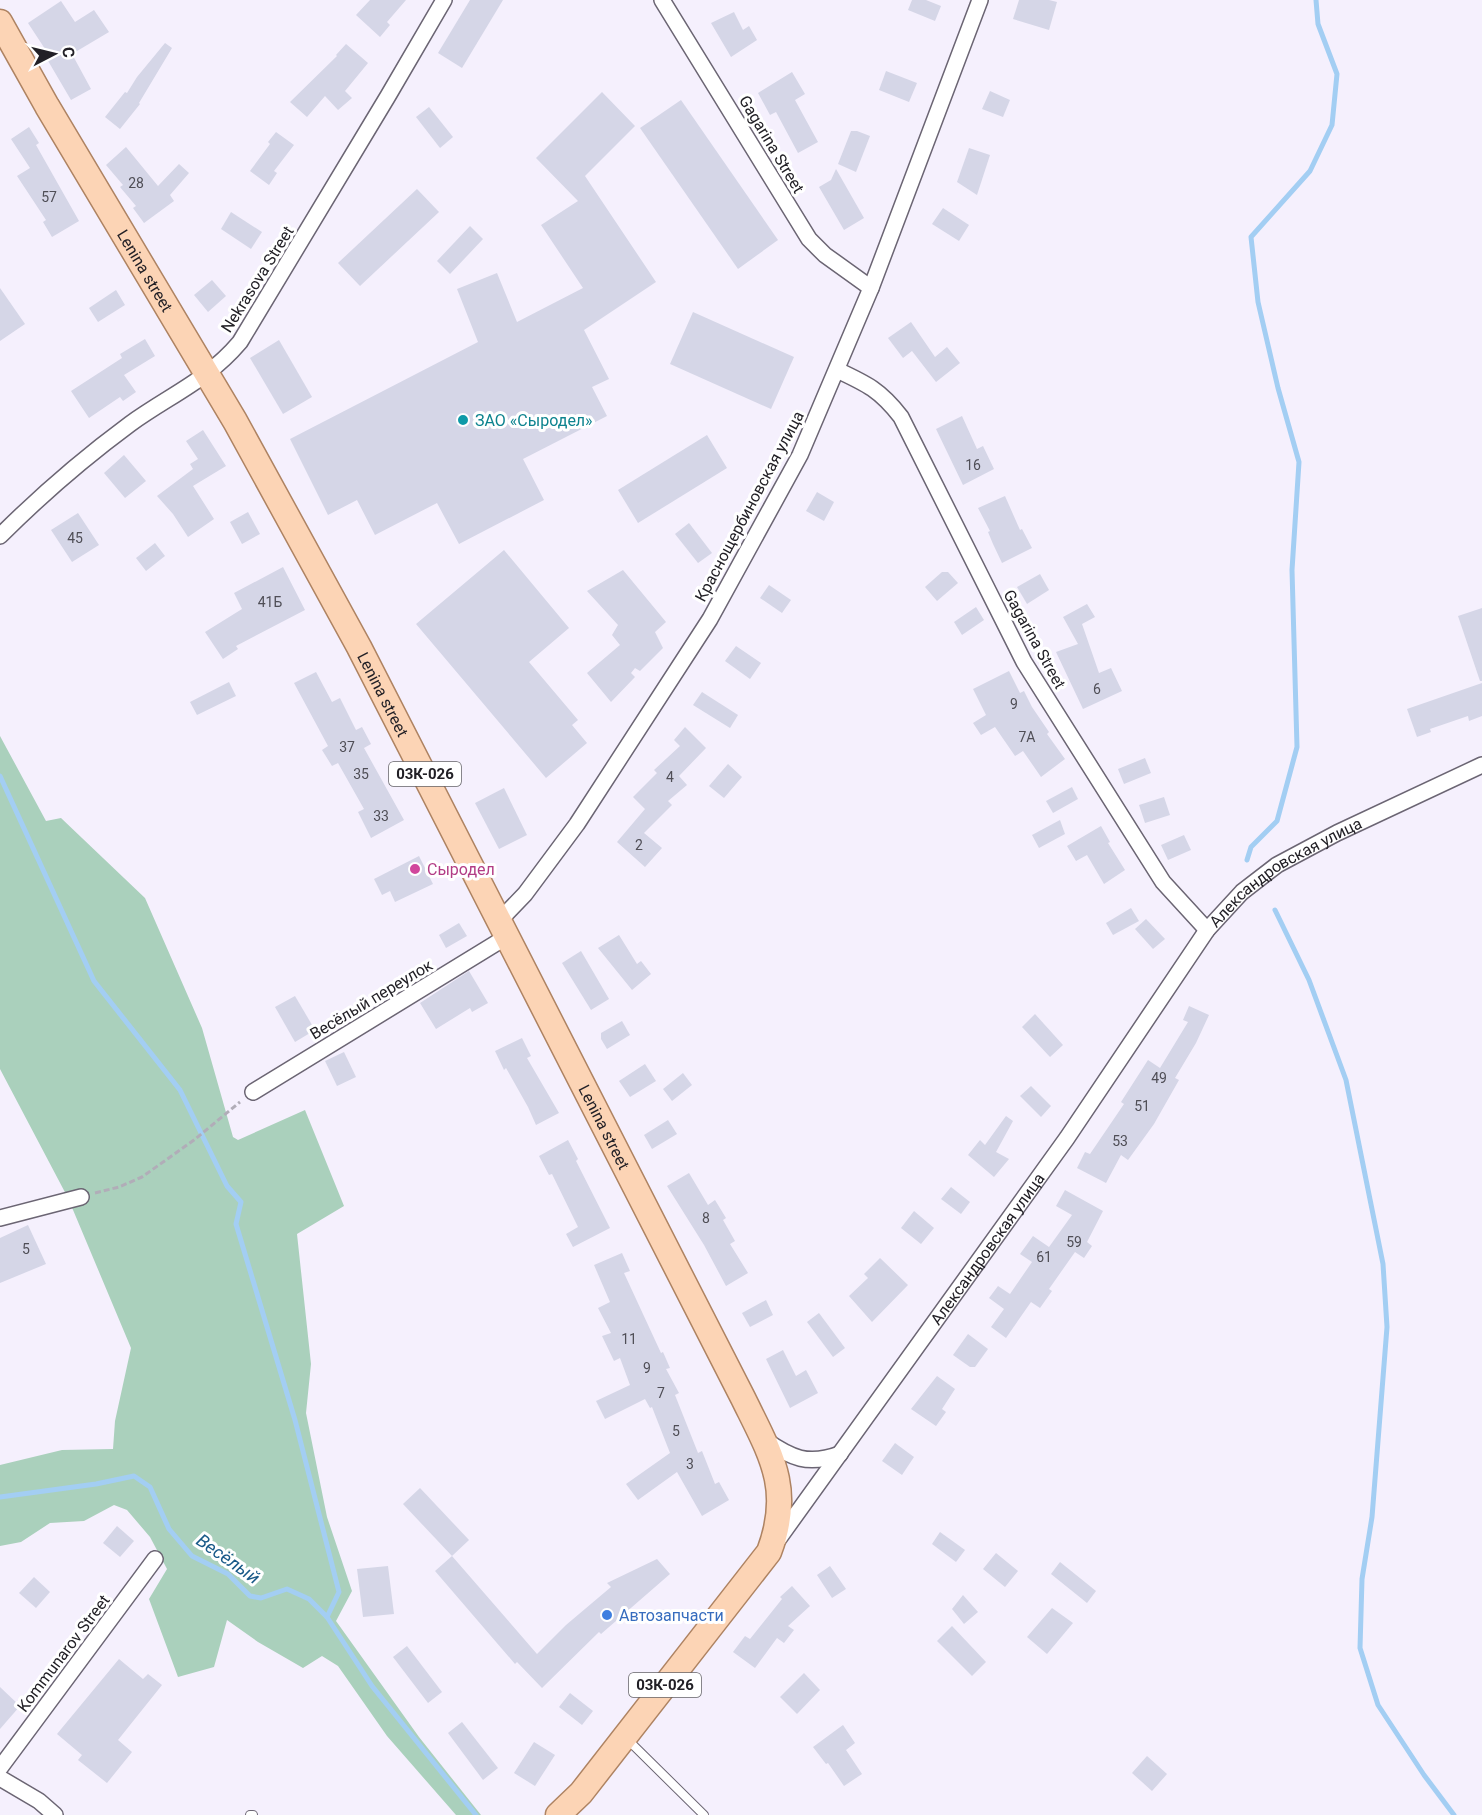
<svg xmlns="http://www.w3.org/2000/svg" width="1482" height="1815" viewBox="0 0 1482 1815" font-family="Roboto,sans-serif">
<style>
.green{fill:#aad0bc}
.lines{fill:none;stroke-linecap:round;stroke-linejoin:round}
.stream{stroke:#a3cef3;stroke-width:5}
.building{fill:#d5d6e7}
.lane-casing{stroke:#6b6573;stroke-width:10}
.street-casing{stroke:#6b6573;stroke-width:18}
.primary-casing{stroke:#ae8362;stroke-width:27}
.path{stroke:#b1adb8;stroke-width:3;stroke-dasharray:6 3;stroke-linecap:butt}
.lane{stroke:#fff;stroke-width:8}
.street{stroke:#fff;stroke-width:15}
.primary{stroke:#fcd4b5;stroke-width:24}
.culture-dot{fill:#0f9aa8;stroke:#fff;stroke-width:2}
.hotel-dot{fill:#d1479c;stroke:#fff;stroke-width:2}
.shop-dot{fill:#3f7fe0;stroke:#fff;stroke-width:2}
.labels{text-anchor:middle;stroke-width:6;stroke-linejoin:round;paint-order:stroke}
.number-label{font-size:14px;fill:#4f4e56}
.shield{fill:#fff;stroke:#646367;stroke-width:1.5}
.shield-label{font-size:15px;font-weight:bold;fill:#222026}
.street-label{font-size:16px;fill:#222026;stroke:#fff}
.culture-label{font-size:16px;fill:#0d838f;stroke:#fff;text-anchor:start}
.hotel-label{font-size:16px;fill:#b23c85;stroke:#fff;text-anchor:start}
.shop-label{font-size:16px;fill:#366cbe;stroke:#fff;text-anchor:start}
.water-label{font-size:18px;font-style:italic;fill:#185988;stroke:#fff}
</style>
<rect width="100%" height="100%" fill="#f5f0fd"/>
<!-- green -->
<path class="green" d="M0,736l46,85 15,-3 84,80 57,130 31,109 5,3 67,-30 39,96 -47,28 14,130 -5,49 21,104 25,74 -16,30 83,116 62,78h-25l-69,-79 -49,-70 -16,-10 -19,12 -45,-26 -31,-22 -13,47 -36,10 -29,-78 18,-30 -17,-32 -23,-27 -13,-5 -30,16 -34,2 -29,19 -21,4v-81l62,-15 51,-1 2,-28 16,-73 -63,-150 -68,-129z"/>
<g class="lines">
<!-- stream -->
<g class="stream">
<path d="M0,776l94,205 86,109 47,96 14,16 -5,22 59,196 44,172 -12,25"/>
<path d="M1247,860l4,-13 26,-26 20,-74 -5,-177 7,-108 -21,-74 -20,-86 -7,-65 59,-66 22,-46 5,-51 -19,-50 -2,-24"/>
<path d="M1275,910l34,70 37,100 37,184 4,63 -15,190 -10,62 -2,69 18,57 46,70 30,40"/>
<path d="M0,1497l96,-13 38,-8 16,11 19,42 23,27 36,18 22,22 11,2 26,-9 22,10 18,18 45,69 104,129"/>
</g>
</g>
<!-- building -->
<g class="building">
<path d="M370,0h36l-19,22 3,3 -10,12 -24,-22z"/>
<path d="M470,0h33l-41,68 -24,-15z"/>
<path d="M912,0h14l15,6 -6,15 -27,-11z"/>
<path d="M1019,0h30l8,2 -8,28 -36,-11z"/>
<path d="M61,1l14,21 19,-12 15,22 -37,22 19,35 -20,11 -27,-46 3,-2 -19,-29z"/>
<path d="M734,12l9,18 6,-4 8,14 -26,17 -20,-34z"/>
<path d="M165,43l7,5 -33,55 1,1 -20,25 -15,-12 20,-25 2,1 10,-16z"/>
<path d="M346,44l22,19 -23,28 7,7 -14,12 -13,-14 -18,21 -17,-15 47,-46 -1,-1z"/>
<path d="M886,71l31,12 -8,19 -30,-12z"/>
<path d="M792,72l13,22 -10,6 23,42 -20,11 -22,-41 -6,3 -12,-22z"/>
<path d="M990,91l20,9 -7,17 -21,-8z"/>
<path d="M602,92l33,34 -50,50 71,106 -72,48 25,49 -17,8 15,29 -84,43 21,41 -85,44 -22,-41 -62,32 -18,-35 -29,15 -38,-76 188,-97 -21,-53 40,-16 20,49 66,-34 -42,-63 37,-24 -42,-43z"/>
<path d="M681,100l97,140 -40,29 -98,-141z"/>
<path d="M429,107l24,30 -13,11 -24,-31z"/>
<path d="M29,127l10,16 -3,2 43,76 -27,16 -9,-15 3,-2 -29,-44 13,-8 -19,-29z"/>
<path d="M851,131h6l13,5 -14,36 -18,-8z"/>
<path d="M276,132l18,13 -20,26 3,2 -8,12 -19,-14 20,-27 -2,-2z"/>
<path d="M126,147l32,39 21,-22 10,9 -19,22 4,6 -30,22 -11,-15 3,-2 -16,-19 3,-2 -17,-20z"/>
<path d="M969,148l21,7 -13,40 -20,-13z"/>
<path d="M836,169l28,49 -20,12 -25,-43 12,-7z"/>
<path d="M417,189l22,23 -79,74 -22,-23z"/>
<path d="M943,208l26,17 -10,16 -27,-17z"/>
<path d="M231,212l31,20 -11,17 -30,-20z"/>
<path d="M470,226l13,13 -33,35 -13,-13z"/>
<path d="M212,280l14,16 -18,16 -14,-17z"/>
<path d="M0,288l25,36 -25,17z"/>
<path d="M116,290l9,15 -27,17 -9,-14z"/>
<path d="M693,312l101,45 -23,52 -101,-45z"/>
<path d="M911,322l24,35 12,-10 13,16 -24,19 -24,-31 -9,7 -15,-20z"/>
<path d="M145,339l10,17 -31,19 12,17 -13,9 -3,-4 -31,21 -18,-27 51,-33 -2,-4z"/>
<path d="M279,340l33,57 -29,17 -33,-56z"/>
<path d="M962,416l15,33 6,-3 11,23 -31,16 -27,-56z"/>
<path d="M203,430l23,36 -33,20 21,33 -26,18 -15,-23 -16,-18 36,-27 -3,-5 8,-5 -12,-18z"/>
<path d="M707,435l20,33 -89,55 -20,-33z"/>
<path d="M124,455l22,26 -21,17 -21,-25z"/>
<path d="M817,492l17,10 -10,19 -18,-10z"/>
<path d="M1005,496l15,34 2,-1 10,19 -30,15 -9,-19 -5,-12 2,-1 -12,-23z"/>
<path d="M248,512l12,22 -18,10 -12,-22z"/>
<path d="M78,513l21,32 -27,17 -21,-32z"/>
<path d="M689,523l23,30 -14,10 -23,-29z"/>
<path d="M155,543l10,13 -19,15 -10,-13z"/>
<path d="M504,550l65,78 -40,34 49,58 -6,5 15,18 -41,35 -130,-154z"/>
<path d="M283,567l22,43 -69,36 2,3 -15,10 -18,-27 37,-23 -8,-16z"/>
<path d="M623,570l43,52 -11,10 8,16 -23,23 -5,-3 -4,5 4,4 -24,25 -24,-29 33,-28 -8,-10 6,-10 -31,-34z"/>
<path d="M942,572h6l10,11 -21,18 -12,-14z"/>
<path d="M1040,574l9,16 -22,14 -10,-17z"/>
<path d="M769,585l22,15 -9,13 -22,-15z"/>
<path d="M1087,604l8,13 -13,7 17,49 12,-5 11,23 -39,18 -27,-57 22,-8 -15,-27z"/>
<path d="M976,607l8,13 -22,15 -8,-13z"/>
<path d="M1482,608v73h-2l-22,-65z"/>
<path d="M736,646l25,17 -11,16 -25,-18z"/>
<path d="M1009,671l11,22 4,-2 8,16 17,25 -2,2 18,25 -24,18 -18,-26 -8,5 -20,-29 -14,8 -8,-12 13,-8 -13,-26z"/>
<path d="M316,672l16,30 8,-4 16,32 6,-3 9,17 -7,4 40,72 -33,18 -13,-26 6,-3 -26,-46 -6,3 -10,-16 6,-4 -34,-63z"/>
<path d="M229,682l7,14 -39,19 -7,-13z"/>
<path d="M1482,683v33l-13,5 -1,-5 -38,13 1,3 -14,5 -10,-28z"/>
<path d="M702,692l36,23 -8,13 -37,-23z"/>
<path d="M685,727l21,21 -27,28 8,9 -19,16 4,4 -28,28 18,15 -17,19 -28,-25 28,-33 -12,-12 24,-24 -3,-3 26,-24 -6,-6z"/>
<path d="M1145,758l6,15 -27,11 -6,-15z"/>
<path d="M728,764l14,13 -18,21 -15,-12z"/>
<path d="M1072,787l6,12 -25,14 -7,-12z"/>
<path d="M504,788l23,47 -28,14 -24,-46z"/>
<path d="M1164,797l6,18 -25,8 -6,-18z"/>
<path d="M1060,820l5,14 -26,14 -7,-13z"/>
<path d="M1101,826l9,16 -2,1 17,27 -21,14 -17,-29 -11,6 -9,-15z"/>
<path d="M1184,835l7,15 -23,10 -7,-15z"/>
<path d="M419,856l14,28 -38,18 -5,-11 -8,4 -8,-16z"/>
<path d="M1131,908l8,13 -26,14 -7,-12z"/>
<path d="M1146,919l19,20 -12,10 -18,-20z"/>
<path d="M459,923l8,13 -21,12 -7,-13z"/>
<path d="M619,935l18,29 4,-3 10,13 -19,16 -34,-42z"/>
<path d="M581,951l28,48 -18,11 -29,-47z"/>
<path d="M469,971l19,32 -16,9 -2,-4 -34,21 -16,-26z"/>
<path d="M295,996l20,34 -20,12 -20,-35z"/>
<path d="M1189,1006l20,9 -13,28 -21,35 4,2 -25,44 -26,36 -7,-5 -15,28 -29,-15 8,-16 5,2 34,-50 -3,-2 27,-42 12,8 28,-46 -5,-2z"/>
<path d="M1035,1014l28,31 -13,12 -28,-30z"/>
<path d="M622,1021l8,14 -23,14 -6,-10v-6z"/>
<path d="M522,1038l9,18 -4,2 32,55 -23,12 -8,-18 -22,-39 -2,2 -9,-19z"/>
<path d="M344,1052l12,25 -19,9 -12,-25z"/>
<path d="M645,1064l11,17 -26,16 -11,-16z"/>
<path d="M683,1073l9,12 -20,16 -9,-12z"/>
<path d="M1031,1086l20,20 -10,11 -21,-21z"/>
<path d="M1006,1116l7,5 -17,31 13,7 -15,18 -26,-22 12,-15 5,5z"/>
<path d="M668,1120l9,14 -25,15 -8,-14z"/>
<path d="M568,1140l10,19 -2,2 34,67 -37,19 -7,-13 12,-7 -26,-53 -3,1 -10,-19z"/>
<path d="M689,1173l19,32 7,-5 11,18 -3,2 12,21 -5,3 18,29 -22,13 -22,-41 -37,-59z"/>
<path d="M951,1187l19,15 -9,12 -20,-15z"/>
<path d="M1065,1190l38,21 -16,31 5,4 -8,12 -9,-6 -26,37 3,2 -12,17 -9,-6 -25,36 -15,-11 13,-18 -15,-11 9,-12 12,8 22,-32 -12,-8 13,-18 16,11 23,-32 -16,-9z"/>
<path d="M914,1211l20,17 -13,16 -20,-16z"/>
<path d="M28,1225l18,39 -46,19v-45z"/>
<path d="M622,1253l8,18 -6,2 37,80 2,-1 7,16 -4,1 13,24 -4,2 23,58 4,-2 13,33 4,-2 10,18 -27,16 -25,-44 -39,28 -12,-16 44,-31 -18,-46 -2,1 -5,-9 -40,20 -9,-18 34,-16 -10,-27 -6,3 -12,-25 9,-3 -13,-25 12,-6 -16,-37z"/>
<path d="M880,1258l28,27 -36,37 -23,-26 19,-18 -4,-4z"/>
<path d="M766,1300l7,15 -23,12 -8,-14z"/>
<path d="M819,1313l26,35 -12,9 -26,-35z"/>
<path d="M968,1334l20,15 -13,18h-5l-17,-12z"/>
<path d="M783,1350l13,26 10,-6 12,23 -28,15 -24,-49z"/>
<path d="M937,1376l18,13 -13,20 4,3 -10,14 -25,-17z"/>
<path d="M895,1443l19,14 -12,18 -20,-14z"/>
<path d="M420,1488l49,52 -17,16 -49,-52z"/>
<path d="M117,1526l17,15 -14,16 -17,-14z"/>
<path d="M940,1532l25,18 -9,12 -24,-18z"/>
<path d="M996,1553l22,18 -13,16 -22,-18z"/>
<path d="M452,1556l85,98 29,-29 45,-38 -4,-4 50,-24 13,15 -69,60 -2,-2 -57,56 -25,-26 -2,2 -80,-93z"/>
<path d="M1060,1562l36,29 -9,12 -36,-29z"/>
<path d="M388,1566l6,48 -31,3 -6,-48z"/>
<path d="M830,1566l16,23 -14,9 -15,-23z"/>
<path d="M34,1577l16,15 -14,16 -17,-15z"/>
<path d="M792,1586l18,20 -22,20 6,4 -10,13 -7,-5 -22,30 -22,-16 12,-16 5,3 32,-40 -2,-2z"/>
<path d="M963,1595l15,17 -14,12 -12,-15z"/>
<path d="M1052,1608l21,15 -26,31 -20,-17z"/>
<path d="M952,1626l34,36 -14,14 -35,-35z"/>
<path d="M407,1646l35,46 -14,11 -35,-46z"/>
<path d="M119,1659l24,20 5,-5 14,11 -44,55 14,12 -25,31 -29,-23 4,-5 -25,-21z"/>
<path d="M804,1673l16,17 -23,24 -17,-17z"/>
<path d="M0,1687l20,19 -20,23z"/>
<path d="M570,1693l23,18 -11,14 -23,-18z"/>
<path d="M462,1722l36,46 -15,12 -35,-47z"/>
<path d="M843,1725l12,18 -9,7 16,24 -18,12 -16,-23 -2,1 -13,-17z"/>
<path d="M534,1742l21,13 -20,31 -21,-13z"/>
<path d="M1147,1756l20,18 -15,17 -20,-18z"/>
</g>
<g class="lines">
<defs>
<g id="lane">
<path d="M628,1740l76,75"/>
<path d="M250,1815h3"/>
</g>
<g id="street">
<path d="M662,0l147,239 16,16 46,33"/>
<path d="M837,370c30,14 43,20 64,47l123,245 139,220 44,48"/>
<path d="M0,536c40,-40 84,-78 130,-112 40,-29 77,-43 110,-82l148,-246 56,-96"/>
<path d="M500,920l25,-26 52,-70 133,-205 90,-164 71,-167 109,-288"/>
<path d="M253,1092l255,-156"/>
<path d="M0,1218l81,-21"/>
<path d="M765,1440c26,18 43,26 75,14"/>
<path id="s1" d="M777,1541l290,-403 140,-208 35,-38 35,-27 60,-32 145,-68"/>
<path d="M0,1768l155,-209"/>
<path d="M0,1778l39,23 16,14"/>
</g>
<g id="primary">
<path id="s2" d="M0,22l47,84 188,315 124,226 384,751c28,57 50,91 26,154l-188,241 -23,22"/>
</g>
</defs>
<!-- lane casing -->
<use href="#lane" class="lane-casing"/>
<!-- street casing -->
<use href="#street" class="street-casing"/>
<!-- primary casing -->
<use href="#primary" class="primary-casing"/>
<!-- path -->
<path class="path" d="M95,1193l24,-6 23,-10 52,-37 46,-38"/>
<!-- lane -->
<use href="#lane" class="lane"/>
<!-- street -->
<use href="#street" class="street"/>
<!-- primary -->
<use href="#primary" class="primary"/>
</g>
<!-- markers -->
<circle class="culture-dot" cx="463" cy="420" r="6"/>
<circle class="hotel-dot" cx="415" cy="869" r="6"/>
<circle class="shop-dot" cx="607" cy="1615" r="6"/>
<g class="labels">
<!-- number labels -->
<g class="number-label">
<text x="136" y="188">28</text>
<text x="49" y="202">57</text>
<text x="973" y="470">16</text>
<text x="75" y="543">45</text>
<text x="270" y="607">41Б</text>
<text x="1097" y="694">6</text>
<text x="1014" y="709">9</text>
<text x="1027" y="742">7А</text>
<text x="347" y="752">37</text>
<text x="361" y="779">35</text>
<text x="670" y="782">4</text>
<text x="381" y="821">33</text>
<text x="639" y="850">2</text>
<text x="1159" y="1083">49</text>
<text x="1142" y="1111">51</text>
<text x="1120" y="1146">53</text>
<text x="706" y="1223">8</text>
<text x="1074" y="1247">59</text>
<text x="26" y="1254">5</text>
<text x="1044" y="1262">61</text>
<text x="629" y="1344">11</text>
<text x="647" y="1373">9</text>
<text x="661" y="1398">7</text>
<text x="676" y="1436">5</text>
<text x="690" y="1469">3</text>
</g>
<!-- shield labels -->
<g class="shield">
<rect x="389" y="762" width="72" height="24" rx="4.5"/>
<rect x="629" y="1673" width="72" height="24" rx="4.5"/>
</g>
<g class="shield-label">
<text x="425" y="779">03К-026</text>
<text x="665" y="1690">03К-026</text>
</g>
<!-- street labels -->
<g class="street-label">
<text transform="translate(772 144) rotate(59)" y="6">Gagarina Street</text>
<text dy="6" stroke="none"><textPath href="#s2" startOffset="288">Lenina street</textPath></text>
<text transform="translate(257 279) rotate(-58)" y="6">Nekrasova Street</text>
<text transform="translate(749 506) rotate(-62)" y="6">Краснощербиновская улица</text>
<text transform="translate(1035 639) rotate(61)" y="6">Gagarina Street</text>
<text dy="6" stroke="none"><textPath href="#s2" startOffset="774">Lenina street</textPath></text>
<text dy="6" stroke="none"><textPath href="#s1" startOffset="846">Александровская улица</textPath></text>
<text transform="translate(371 999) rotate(-31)" y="6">Весёлый переулок</text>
<text dy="6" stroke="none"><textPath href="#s2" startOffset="1260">Lenina street</textPath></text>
<text dy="6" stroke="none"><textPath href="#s1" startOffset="360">Александровская улица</textPath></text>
<text transform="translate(63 1653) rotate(-53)" y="6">Kommunarov Street</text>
</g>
<!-- culture labels -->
<g class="culture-label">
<text x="475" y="426">ЗАО «Сыродел»</text>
</g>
<!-- hotel labels -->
<g class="hotel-label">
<text x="427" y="875">Сыродел</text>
</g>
<!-- shop labels -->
<g class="shop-label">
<text x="619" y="1621">Автозапчасти</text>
</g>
<!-- water labels -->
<g class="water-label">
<text transform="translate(228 1559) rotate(35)" y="6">Весёлый</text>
</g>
</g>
<!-- north arrow -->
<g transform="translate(54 54) rotate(83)" stroke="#ffffff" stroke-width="4.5" paint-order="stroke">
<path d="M0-4.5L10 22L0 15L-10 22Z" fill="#222026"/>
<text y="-9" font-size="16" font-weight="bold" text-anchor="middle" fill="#222026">С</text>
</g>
</svg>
